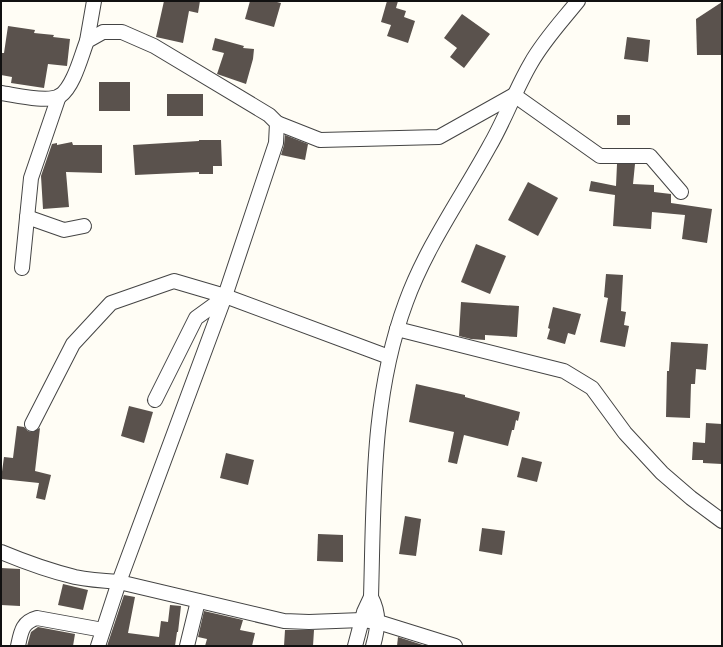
<svg xmlns="http://www.w3.org/2000/svg" width="723" height="647" viewBox="0 0 723 647" font-family="'Roboto Serif',serif">
<style>
.building{fill:#5a524d}
.lines{fill:none;stroke-linecap:round;stroke-linejoin:round}
.minor-casing{stroke:#444;stroke-width:16}
.minor{stroke:#fff;stroke-width:14}
</style>
<rect width="100%" height="100%" fill="#fffdf5"/>
<!-- building -->
<g class="building">
<path d="M164,1h36l-2,12 -9,-2 -6,32 -27,-6z"/>
<path d="M250,1h23l8,2 -7,24 -29,-8z"/>
<path d="M387,1h11l-2,7 10,3 -2,6 11,4 -7,22 -21,-7 4,-11 -10,-3z"/>
<path d="M722,2v53h-25l-1,-36z"/>
<path d="M462,14l28,20 -26,34 -14,-11 7,-9 -13,-10z"/>
<path d="M8,26l27,4 -1,3 20,2 -1,2 17,2 -3,27 -19,-2 -4,24 -33,-5 1,-6 -11,-2 1,-22h2z"/>
<path d="M627,37l23,3 -2,22 -24,-3z"/>
<path d="M215,38l29,8 -1,2 11,1 -1,10 -7,25 -29,-10 7,-21 -12,-3z"/>
<rect x="99" y="82" width="31" height="29"/>
<rect x="167" y="94" width="36" height="22"/>
<rect x="617" y="115" width="13" height="10"/>
<path d="M285,135l23,9 -3,16 -24,-5 3,-10z"/>
<path d="M199,140h22l1,26h-9v8h-14v-2l-64,3 -2,-30 66,-4z"/>
<path d="M72,142l1,3h29v28l-36,-1 3,35 -26,2 -2,-33 11,-32 5,-1v2z"/>
<path d="M617,164h18l-2,20 21,1v7l17,2v9l41,6 -5,34 -25,-4 3,-24 -33,-3 -1,17 -38,-3 2,-31 -26,-4 2,-10 25,5z"/>
<path d="M528,182l30,16 -20,38 -30,-16z"/>
<path d="M476,244l30,12 -16,38 -29,-12z"/>
<path d="M606,274l17,1 -2,36 5,1 -2,13 5,1 -4,21 -25,-5 8,-44 -4,-1z"/>
<path d="M461,302l58,4 -2,31 -32,-2v5l-14,-1 -12,-3z"/>
<path d="M553,307l28,7 -6,21 -7,-2 -3,11 -18,-5 3,-10 -2,-1z"/>
<path d="M671,342l37,2 -2,26 -10,-1 -1,15h-4l-1,34 -24,-1 1,-46h2z"/>
<path d="M416,384l49,11v2l55,15 -2,9 -2,-1 -2,10h-2l-4,16 -44,-11 -7,29 -9,-2 6,-30 -45,-10z"/>
<path d="M129,406l24,6 -9,31 -23,-7z"/>
<path d="M706,423l16,1v40l-19,-1v-3h-11l1,-18 12,1z"/>
<path d="M17,426l7,1 4,4 4,1 8,-4 -5,43 16,4 -6,25 -9,-2 3,-15 -38,-4 3,-22 9,1z"/>
<path d="M226,453l28,7 -6,25 -28,-7z"/>
<path d="M522,457l20,5 -5,20 -20,-5z"/>
<path d="M405,516l16,3 -5,37 -17,-2z"/>
<path d="M482,528l23,3 -3,24 -23,-4z"/>
<path d="M318,534l25,1v27l-26,-1z"/>
<path d="M1,568l19,1v37l-19,-1z"/>
<path d="M63,584l25,6 -5,20 -25,-5z"/>
<path d="M124,595l11,2 -7,36 31,4 2,-16 7,1 2,-17 11,1 -3,26h-1l-2,14h-68z"/>
<path d="M204,611l39,9 -3,10 15,3 -3,13h-47l2,-7 -9,-2z"/>
<path d="M38,627l37,7 -2,12h-46l4,-14z"/>
<path d="M285,630h29l-1,16h-29z"/>
<path d="M398,637l28,9h-29z"/>
</g>
<g class="lines">
<defs>
<g id="minor">
<path d="M87,41l7,-40"/>
<path d="M1,93c14,2 46,10 59,3 14,-10 21,-40 27,-55l16,-9h19l32,14 115,69 8,8 -1,20 -51,153 -106,286 -21,64"/>
<path d="M277,123l43,17 119,-3 75,-42 86,61h50l31,36"/>
<path d="M27,217l37,13 20,-4"/>
<path d="M22,268l9,-90 28,-82"/>
<path d="M397,329l167,42 28,17 33,45 37,40 29,25 31,23"/>
<path d="M155,400l41,-82 29,-21"/>
<path d="M32,424l41,-80 38,-41 63,-22 51,15 164,61"/>
<path d="M1,552c24,10 49,19 74,25 15,3 29,4 44,5l165,39 25,1 53,-2 16,2 77,24"/>
<path d="M371,597c9,17 7,31 2,49"/>
<path d="M18,646c3,-14 4,-24 19,-28l66,12"/>
<path d="M187,646l11,-45"/>
<path d="M355,646l9,-34 7,-15c3,-100 0,-201 35,-295 20,-55 55,-104 83,-155 16,-27 26,-57 42,-84 13,-23 31,-42 47,-62"/>
</g>
</defs>
<!-- minor casing -->
<use href="#minor" class="minor-casing"/>
<!-- minor -->
<use href="#minor" class="minor"/>
</g>
<!-- border -->
<rect width="723" height="647" fill="none" stroke="#111111" stroke-width="4"/>
</svg>
